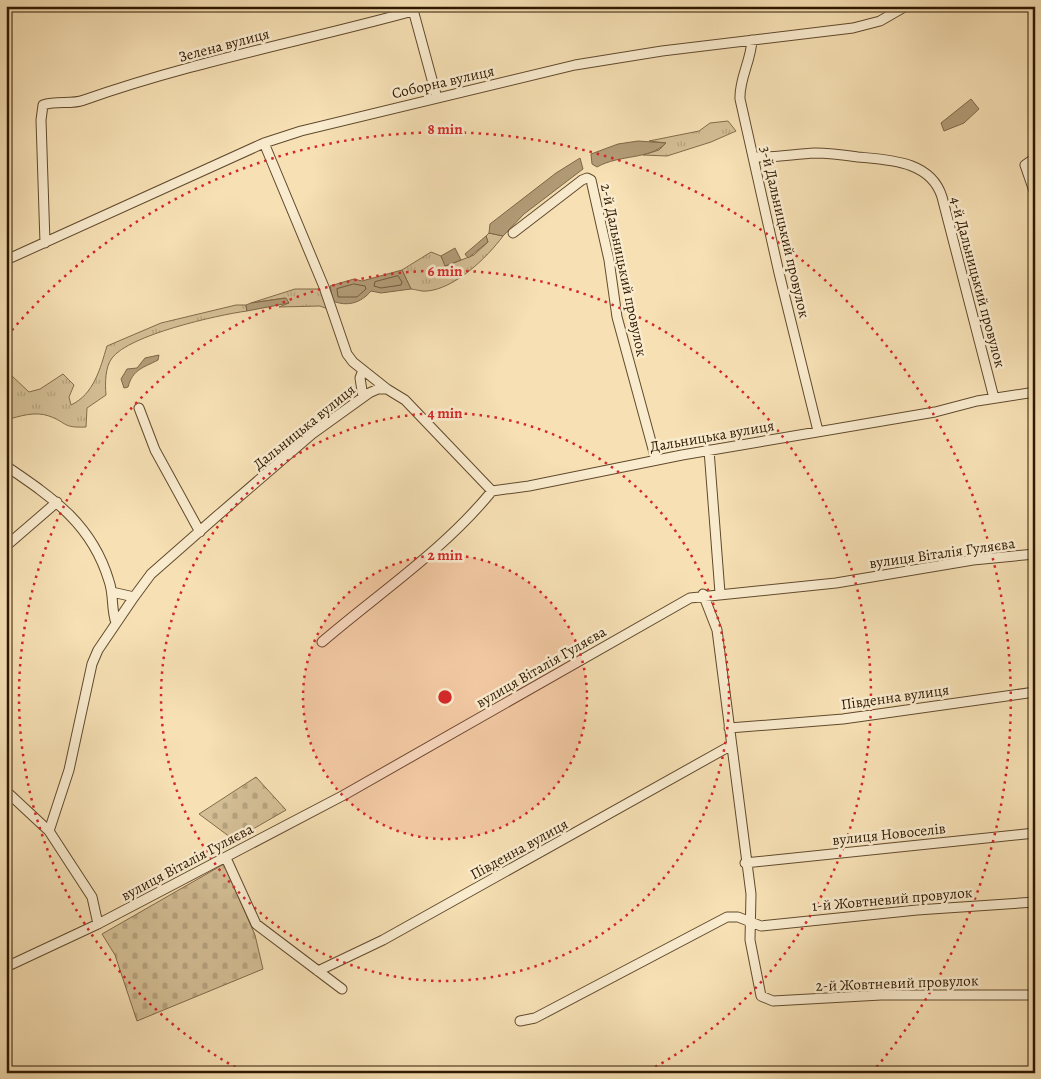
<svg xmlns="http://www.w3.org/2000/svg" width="1041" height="1079" font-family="Alegreya,serif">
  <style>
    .grass { fill: url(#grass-tufts); stroke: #826b4a }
    .cemetery { fill: url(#cemetery-stones); stroke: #826b4a }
    .water { fill: #b29c77; stroke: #7e6747 }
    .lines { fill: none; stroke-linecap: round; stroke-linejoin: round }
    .shore { stroke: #705a3c; stroke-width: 1 }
    .minor-casing { stroke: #614a2d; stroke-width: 11 }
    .minor { stroke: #f9ebce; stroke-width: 9 }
    .ring { fill: none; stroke: #d62828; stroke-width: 2.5; stroke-dasharray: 2.5 5 }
    .labels { text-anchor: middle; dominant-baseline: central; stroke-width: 5; stroke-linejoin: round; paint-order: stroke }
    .street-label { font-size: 15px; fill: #2f1800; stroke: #f9ebce }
    .centre { fill: #d62828; stroke: #f9ebce; stroke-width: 2.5 }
    .ring-label { font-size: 15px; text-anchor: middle; font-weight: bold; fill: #d62828; stroke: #f9ebce; stroke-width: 5; stroke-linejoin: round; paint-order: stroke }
  </style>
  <defs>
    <pattern id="grass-tufts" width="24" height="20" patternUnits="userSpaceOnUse" patternTransform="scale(1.25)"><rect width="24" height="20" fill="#d4be95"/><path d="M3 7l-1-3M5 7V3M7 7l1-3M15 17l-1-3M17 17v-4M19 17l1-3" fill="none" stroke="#b6a37f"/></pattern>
    <pattern id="cemetery-stones" width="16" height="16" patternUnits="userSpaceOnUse" patternTransform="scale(1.25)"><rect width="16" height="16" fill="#d4be95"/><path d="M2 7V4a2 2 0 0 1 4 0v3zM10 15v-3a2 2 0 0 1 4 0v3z" fill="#b6a37f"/></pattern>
  </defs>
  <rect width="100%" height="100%" fill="#f6e0b4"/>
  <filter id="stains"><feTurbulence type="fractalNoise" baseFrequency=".004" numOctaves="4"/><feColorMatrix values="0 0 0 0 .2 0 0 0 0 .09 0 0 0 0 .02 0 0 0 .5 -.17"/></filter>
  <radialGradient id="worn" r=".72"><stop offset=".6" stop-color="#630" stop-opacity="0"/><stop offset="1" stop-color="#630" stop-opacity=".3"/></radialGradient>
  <path class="grass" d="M728,121l8,10 -25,11 -44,14 -24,-1 16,-5 7,-7 -17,-2 50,-10 11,-8z
    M489,233l14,3c-16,22 -49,53 -76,55 -5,1 -12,-2 -16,-2l-9,-19 29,-18 10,4 5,10 28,-11 14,-13 -2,-6z
    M295,289h24l4,5 5,15 -8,-3 -41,1 10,-4 -4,-5 -34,5z
    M236,305h10l1,6c-30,4 -118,24 -135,47 -7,9 -7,26 -6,37l-19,13 -1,19c-24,1 -18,-4 -37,-11 -14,-5 -29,0 -43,4v-45h5l18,17 11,-3 23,-15 11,11 -5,12 2,8c23,-11 29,-36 36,-59l54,-23z"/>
  <path class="cemetery" d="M256,777l30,33 -52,30 -35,-26z
    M224,864l31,71 8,34 -126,52 -22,-66 -13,-21z"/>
  <path class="water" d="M971,99l8,10 -15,14 -20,8 -3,-8z
    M638,141l28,2c-16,17 -46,11 -69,24l-5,-3 -1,-10 27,-10z
    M580,158l3,11 -59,45 -21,22 -14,-3 1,-9 66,-51z
    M486,236l2,6 -20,16 -3,-4z
    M455,248l6,12 -16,6 -4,-10z
    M402,270l9,19 -30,4 -10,-2c-10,12 -24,16 -38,10l-3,-15 24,-7 8,2z
    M286,298l3,5 -42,8 -1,-6 5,-2z
    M159,355l-1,5c-15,8 -25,9 -30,27l-4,1 -3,-9 6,-10 10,-1 8,-10z"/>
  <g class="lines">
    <path class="shore" d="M398,276l4,6 -1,3 -20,3 -7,-2 1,-4z
      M354,284l11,2 1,3 -9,8h-19l-1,-8z"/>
    <g class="minor-casing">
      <path id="minor" d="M412,6l25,92
        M752,40c-1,21 -13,39 -12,59l39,174 39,158
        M264,143l60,144 23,67 6,8 34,27
        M753,157c21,1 41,-3 62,-4 14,0 29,2 43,4 32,3 73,4 84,40l52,201
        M1035,158l-10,7 10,29
        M513,233l69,-53 5,-2 4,2 18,80 8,57 39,143
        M45,243l-4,-123 2,-15c14,-5 28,0 41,-5 107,-38 220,-59 329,-89
        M6,260l258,-117 37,-12 274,-66 87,-14 191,-23 27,-7 26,-15
        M363,370l-3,8 3,19
        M139,408l16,42 45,82
        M709,450l11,143
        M6,466c47,32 86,58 103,115 5,14 2,28 7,42
        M6,546l51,-44
        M112,592l22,5
        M703,594l14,36 34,264 -1,46 11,56 12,5 108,-6h154
        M322,642c57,-49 122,-92 170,-151
        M729,728l114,-9 192,-27
        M6,791l43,40
        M226,858l30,66 86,65
        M745,863l290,-30
        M98,924l246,-129 346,-197 146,-15 137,-23 62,-6
        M6,967l92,-43 -6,-27 -43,-66 20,-61 23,-106 6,-14 36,-53 17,-23 66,-58 95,-82 57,-41 9,-4h9l18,11 87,91 37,-5 153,-31 253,-43 42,-11 58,-9
        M318,971l65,-31 347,-194
        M520,1021l15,-3 192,-101h11l23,9 156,-16 118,-8"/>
    </g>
    <use href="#minor" class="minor"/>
  </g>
  <circle cx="445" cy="697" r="142" fill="#d62828" fill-opacity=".12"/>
  <g class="ring">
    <circle cx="445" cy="697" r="142"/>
    <circle cx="445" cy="697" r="284"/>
    <path d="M242 1071A426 426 0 1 1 648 1071"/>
    <path d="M7 336A568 568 0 1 1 874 1070"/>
  </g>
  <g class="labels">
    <g class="street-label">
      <text transform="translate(224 45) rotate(-15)">Зелена вулиця</text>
      <text transform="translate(443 82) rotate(-13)">Соборна вулиця</text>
      <text transform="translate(785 232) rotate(77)">3-й Дальницький провулок</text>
      <text transform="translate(624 270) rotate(78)">2-й Дальницький провулок</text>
      <text transform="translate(978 282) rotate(75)">4-й Дальницький провулок</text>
      <text transform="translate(304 427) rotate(-39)">Дальницька вулиця</text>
      <text transform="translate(712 436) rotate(-10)">Дальницька вулиця</text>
      <text transform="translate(942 553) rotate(-8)">вулиця Віталія Гуляєва</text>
      <text transform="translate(541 667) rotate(-30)">вулиця Віталія Гуляєва</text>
      <text transform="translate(895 697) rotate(-8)">Південна вулиця</text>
      <text transform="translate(889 834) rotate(-6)">вулиця Новоселів</text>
      <text transform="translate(519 849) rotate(-29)">Південна вулиця</text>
      <text transform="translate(187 862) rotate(-28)">вулиця Віталія Гуляєва</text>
      <text transform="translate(892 899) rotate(-5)">1-й Жовтневий провулок</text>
      <text transform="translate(897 983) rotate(-2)">2-й Жовтневий провулок</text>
    </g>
  </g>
  <circle cx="445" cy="697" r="8" class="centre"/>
  <g class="ring-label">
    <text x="445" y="134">8 min</text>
    <text x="445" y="276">6 min</text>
    <text x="445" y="418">4 min</text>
    <text x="445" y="560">2 min</text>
  </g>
  <rect width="1041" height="1079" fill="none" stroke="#f6e0b4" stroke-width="25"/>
  <rect x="8" y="8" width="1026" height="1064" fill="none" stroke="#2f1800" stroke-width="2.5"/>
  <rect x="12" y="12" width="1016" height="1054" fill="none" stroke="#2f1800"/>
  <rect width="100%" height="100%" filter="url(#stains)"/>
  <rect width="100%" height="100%" fill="url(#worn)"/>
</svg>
